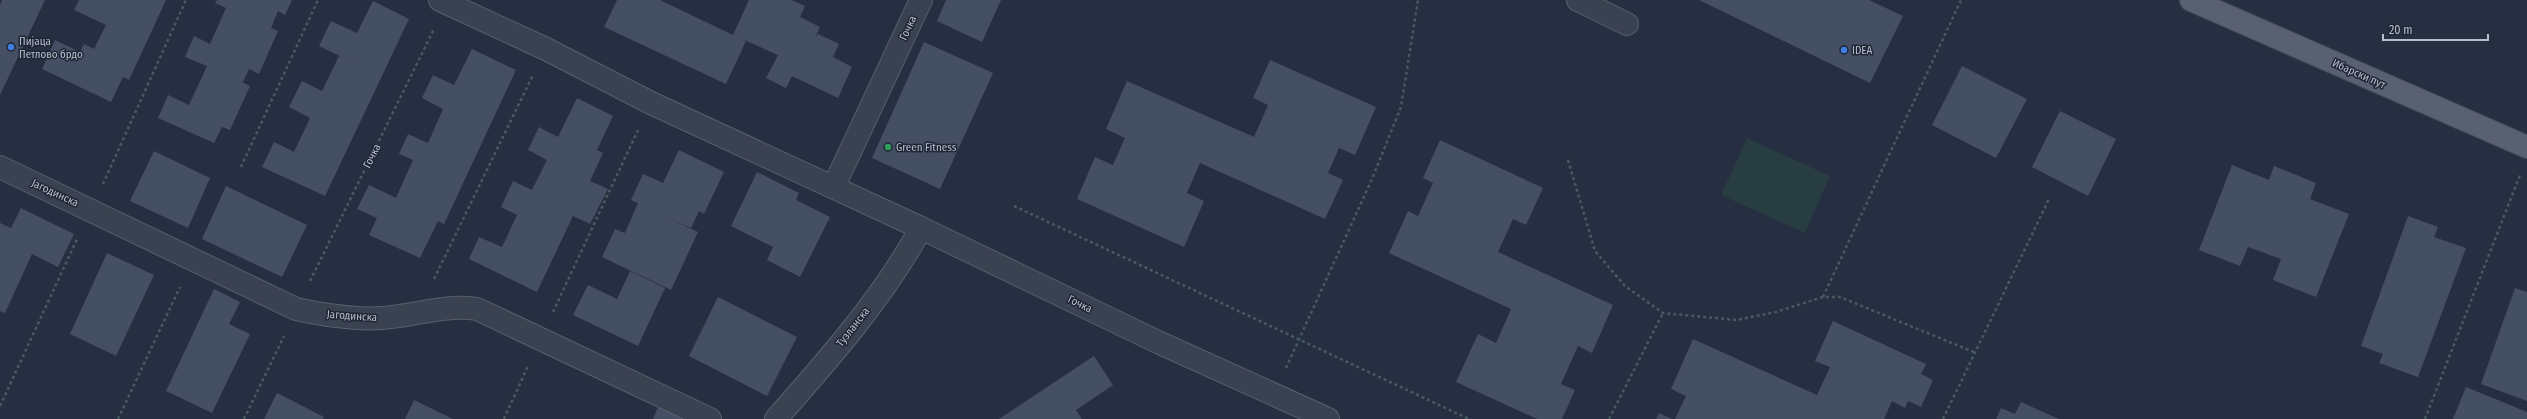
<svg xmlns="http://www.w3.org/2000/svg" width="2527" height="419" font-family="'Fira Sans Condensed',sans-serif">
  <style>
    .green { fill: #283d42 }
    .building { fill: #454f63 }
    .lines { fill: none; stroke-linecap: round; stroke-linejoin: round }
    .minor-casing { stroke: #585f6e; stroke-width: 24 }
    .tertiary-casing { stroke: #585f6e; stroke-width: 24 }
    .primary-casing { stroke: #444a5a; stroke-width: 24 }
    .path { stroke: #465a5f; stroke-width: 2.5; stroke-dasharray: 3 3; stroke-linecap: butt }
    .minor { stroke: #3a4251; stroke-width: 22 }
    .tertiary { stroke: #3a4251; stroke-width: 22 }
    .primary { stroke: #586071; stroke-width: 22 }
    .shop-dot { fill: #3f7fe0; stroke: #1f2636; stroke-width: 1.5 }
    .leisure-dot { fill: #2e9e5b; stroke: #1f2636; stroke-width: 1.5 }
    .labels { text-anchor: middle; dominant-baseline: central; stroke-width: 3; stroke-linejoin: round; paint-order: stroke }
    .street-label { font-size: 11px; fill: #b7bdcb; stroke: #1f2636 }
    .poi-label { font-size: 11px; fill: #b7bdcb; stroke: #1f2636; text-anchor: start }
  </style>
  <rect width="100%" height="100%" fill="#262f41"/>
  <path class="green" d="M1747,138l83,38 -25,57 -84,-38z"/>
  <path class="building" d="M2,0h43l-45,95v-90z
    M79,0h87l-37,80 -6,-3 -12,25 -69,-33 13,-29 25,12 4,-8 10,5 12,-24 -32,-15z
    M217,0h75l-7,15 -7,-4 -7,17 7,3 -19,43 -10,-5 -6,13 -5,-2 12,6 -20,44 -8,-3 -8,16 -56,-25 10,-23 21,10 18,-39 -22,-9 9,-21 16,8 16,-36 -11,-5z
    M617,0h43l73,35 16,-35h42l14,6 -5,11 20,10 -5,11 3,-4 21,10 -6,13 19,10 -14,31 -46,-22 -6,12 -20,-10 12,-23 -43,-19 11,5 -20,43 -122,-57z
    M946,0h55l-19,42 -45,-21z
    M1699,0h170l34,16 -33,67z
    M373,1l36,18 -84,177 -63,-29 12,-25 20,10 16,-34 -21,-11 13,-26 20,10 17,-35 17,8 -37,-18 12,-25 26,12z
    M924,42l69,31 -53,116 -68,-31z
    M472,49l44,21 -72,154 -6,-3 -18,37 -51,-23 8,-17 -20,-9 12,-24 27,13 17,-38 -14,-6 9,-20 20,9 15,-34 -21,-11 11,-23 21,10z
    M1270,60l106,47 -21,48 -16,-7 -11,25 15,7 -18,39 -125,-56 -13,30 17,8 -20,46 -107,-48 18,-42 18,8 12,-27 -19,-9 21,-48 127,56 14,-32 -15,-7z
    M1962,66l65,33 -31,59 -64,-33z
    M577,98l36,18 -16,34 6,3 -13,28 18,8 -18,35 -17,-8 -36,76 -68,-33 10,-22 23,10 15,-32 -16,-8 12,-26 19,9 15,-30 -19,-10 11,-23 19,10z
    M2060,111l56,28 -28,57 -56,-29z
    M1440,140l103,48 -17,37 -13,-6 -15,33 115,53 -21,48 -14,-7 -17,38 14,6 -13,29h-25l-81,-37 22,-48 18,9 15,-34 -122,-56 19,-42 10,5 15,-33 -10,-5z
    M679,150l45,22 -20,42 -5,-3 -8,17 -25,-11 32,15 -27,58 -69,-33 13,-28 10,4 13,-30 -7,-3 12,-26 20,9z
    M154,151l56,27 -22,50 -58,-27z
    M2232,165l37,15 5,-14 42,17 -6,16 39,15 -33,83 -43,-17 8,-21 -33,-12 -8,19 -41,-16z
    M757,172l42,21 -3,7 34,17 -30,60 -33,-17 6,-13 -42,-21z
    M226,186l81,39 -25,52 -80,-38z
    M21,208l53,26 -16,33 -26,-13 -27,59 -5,-2v-88l11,5z
    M2408,216l30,11 -4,10 32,11 -48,129 -39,-14 4,-9 -22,-8z
    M107,253l47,22 -38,81 -46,-22z
    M630,271l35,17 -27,58 -65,-31 15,-30 29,14z
    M2515,288l12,4v109l-46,-17z
    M214,289l26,13 -11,22 21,10 -38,79 -46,-22z
    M718,297l79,40 -30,59 -78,-40z
    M1833,321l93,43 -5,10 12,6 -12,27 -13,-6 -3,7 -13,-7 -8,18h-209l11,-23 -15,-7 22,-50 124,56 13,-28 -15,-6z
    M1094,356l19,29 -37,25 6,9h-83z
    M2466,387l61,25v7h-74z
    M277,393l47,24 -1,2h-59z
    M414,400l39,19h-48z
    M2021,402l38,17h-63l5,-11 14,6z
    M658,407l28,12h-33z
    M1659,413l13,6h-16z"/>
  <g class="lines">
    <g class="minor-casing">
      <path id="minor" d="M440,0l106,49 105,54 270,125
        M1578,0l49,24
        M0,167l296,142c28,6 58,11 86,9 32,-2 63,-14 95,-9l233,110
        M834,186l87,-186"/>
    </g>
    <g class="tertiary-casing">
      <path id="tertiary" d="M776,419c52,-59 107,-121 145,-191l239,115 168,76"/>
    </g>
    <g class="primary-casing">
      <path id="primary" d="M2191,0l336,147"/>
    </g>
    <path class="path" d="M1568,160l27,91 30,35 38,27 73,7 40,-8 47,-15h17l136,56
      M241,167l77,-167
      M103,184l83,-184
      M1014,206l455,213
      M434,279l99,-204
      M310,281l124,-252
      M1823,297l138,-297
      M553,312l85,-182
      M1286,368l86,-189 29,-72 17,-107
      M0,406l78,-169
      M118,419l62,-132
      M244,419l40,-83
      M504,419l24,-53
      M1609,419l54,-106
      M1943,419l106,-220
      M2425,419l95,-244"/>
    <use href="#minor" class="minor"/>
    <use href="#tertiary" class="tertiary"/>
    <use href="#primary" class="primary"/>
  </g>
  <g class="shop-dot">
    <circle cx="11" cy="47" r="4"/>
    <circle cx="1844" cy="50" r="4"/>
  </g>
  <circle class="leisure-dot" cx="888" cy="147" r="4"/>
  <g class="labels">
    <g class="street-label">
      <text transform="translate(908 28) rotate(-65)">Гочка</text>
      <text transform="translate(2359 74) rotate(24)">Ибарски пут</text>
      <text transform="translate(372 156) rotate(-64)">Гочка</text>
      <text transform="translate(55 193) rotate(25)">Јагодинска</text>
      <text transform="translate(1080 304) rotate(26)">Гочка</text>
      <text transform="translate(352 316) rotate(4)">Јагодинска</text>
      <text transform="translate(853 327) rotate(-52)">Тузланска</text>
    </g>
    <g class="poi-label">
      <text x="19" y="41">Пијаца<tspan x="19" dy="13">Петлово брдо</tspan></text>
      <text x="1852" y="50">IDEA</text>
      <text x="896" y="147">Green Fitness</text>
    </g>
  </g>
  <path d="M2383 34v6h105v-6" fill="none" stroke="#b7bdcb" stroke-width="2"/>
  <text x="2389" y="34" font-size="12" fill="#b7bdcb" stroke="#1f2636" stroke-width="3" paint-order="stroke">20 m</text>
</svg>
